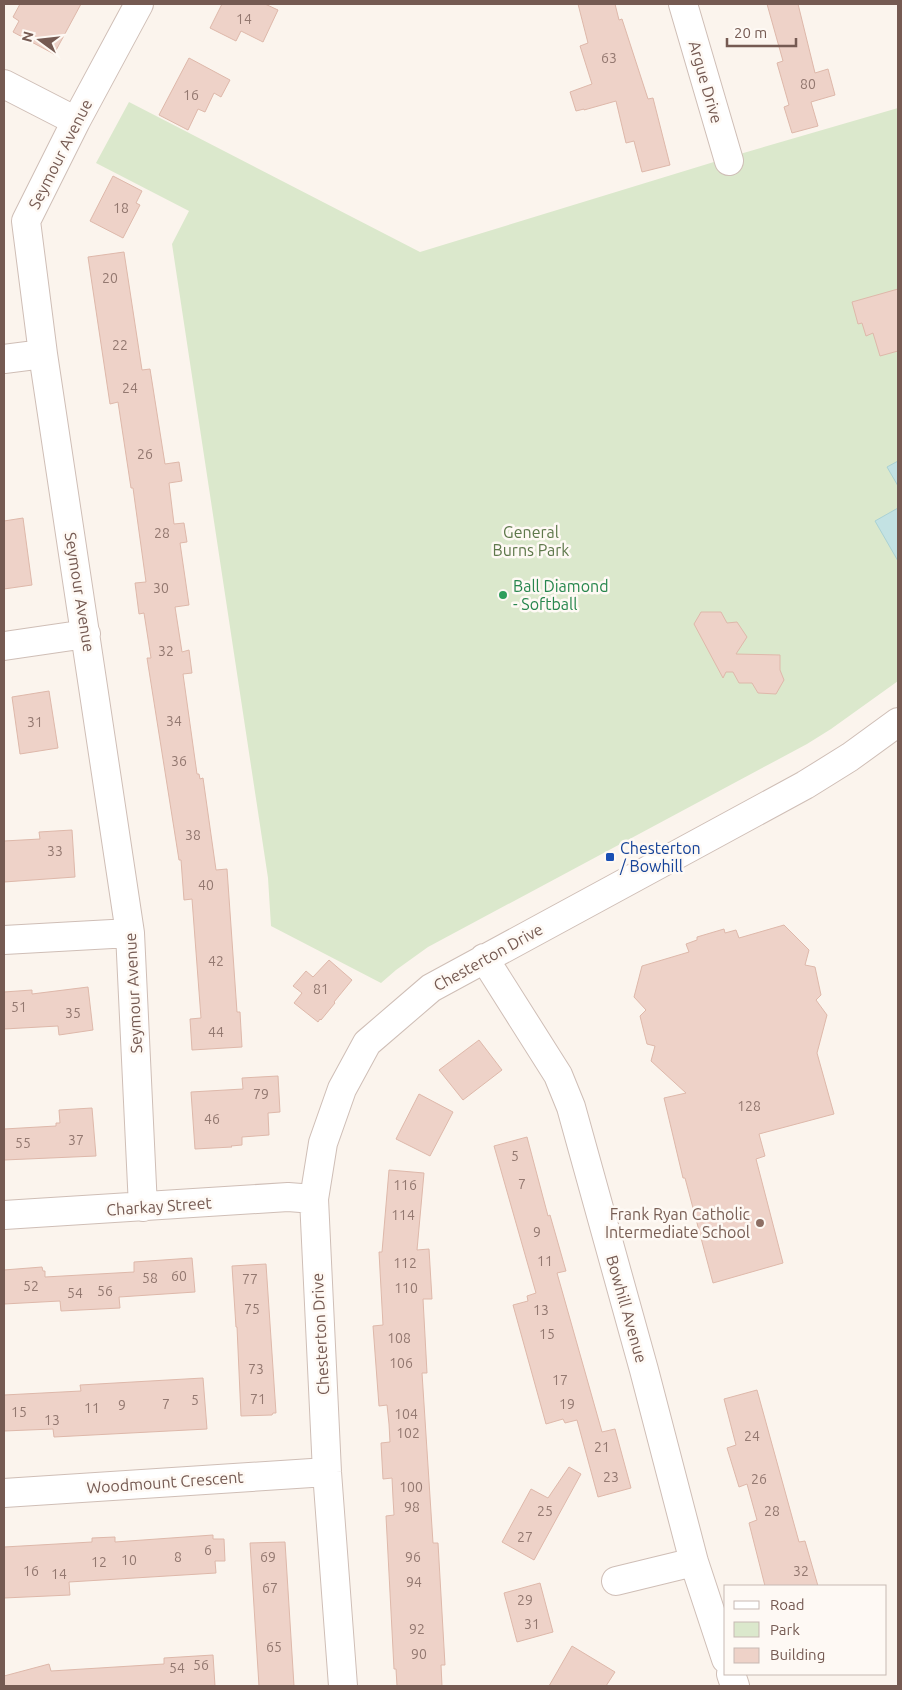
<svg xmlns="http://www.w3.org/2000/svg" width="902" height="1690" font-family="Ubuntu,sans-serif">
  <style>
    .green { fill: #dbe8cc }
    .water { fill: #c3e2e3; stroke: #aad2d4 }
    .building { fill: #eed2c8; stroke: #deb8aa }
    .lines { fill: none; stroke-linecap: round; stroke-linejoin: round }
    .minor-casing { stroke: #cfbeb6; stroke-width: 30 }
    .minor { stroke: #fff; stroke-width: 28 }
    .leisure-dot { fill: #2e9e5b; stroke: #fef9f4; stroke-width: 2 }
    .transit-dot { fill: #1a4fb4; stroke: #fef9f4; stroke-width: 2 }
    .education-dot { fill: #8d6e63; stroke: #fef9f4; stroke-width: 2 }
    .labels { text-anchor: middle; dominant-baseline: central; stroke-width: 5; stroke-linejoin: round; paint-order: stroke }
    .number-label { font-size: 14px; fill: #937870 }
    .street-label { font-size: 16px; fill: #755a52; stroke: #fef9f4 }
    .park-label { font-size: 16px; fill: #5e784b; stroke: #fef9f4 }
    .leisure-label { font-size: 16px; fill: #27864d; stroke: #fef9f4; text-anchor: start }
    .transit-label { font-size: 16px; fill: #164399; stroke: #fef9f4; text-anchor: start }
    .education-label { font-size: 16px; fill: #785e54; stroke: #fef9f4; text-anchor: end }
  </style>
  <rect width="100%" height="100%" fill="#fbf4ed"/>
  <path class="green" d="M129,102l291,150 320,-98 158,-46v573l-67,48 -24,15 -379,203 -32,23 -15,13 -110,-57 -3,-48 -96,-634 17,-33 -93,-48z"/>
  <path class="water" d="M898,461v25l-11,-19z
    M898,508v53l-23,-40z"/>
  <path class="building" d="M20,4h61l-27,50 -41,-22 6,-11 -6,-4z
    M222,4h43l13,6 -15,32 -22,-11 -5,10 -26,-13z
    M578,4h37l4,16 3,-1 26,80 5,-1 17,67 -28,7 -8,-31 -8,2 -10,-42 -32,9v-1l-8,2 -6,-19 22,-8 -12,-38 8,-3z
    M767,4h31l17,69 13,-4 7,26 -24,7 7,24 -26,7 -8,-26 5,-2 -12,-42 6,-2z
    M189,58l41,22 -9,17 -7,-4 -9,19 -7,-3 -10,21 -29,-15z
    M113,176l29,15 -6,12 4,2 -17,33 -33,-17z
    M124,252l18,118 8,-1 15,95 14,-2 3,19 -13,2 5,41 10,-1 3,19 -7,1 9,62 -14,2 7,45 7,-2 3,23 -9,1 14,100h2l1,5 3,-1 13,92 11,-1 10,143h3l2,35 -50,3 -2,-31 11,-1 -9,-119 -8,1 -3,-40h-2l-32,-202h4l-7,-45 -5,1 -4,-31 11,-1 -13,-94h-2l-13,-86 -8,2 -22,-147z
    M898,289v62l-18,5 -7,-23 -7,3 -4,-13 -4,1 -6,-22z
    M23,518l9,67 -28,4v-68z
    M701,612h20l6,11 10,-1 10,15 -11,17 44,1v15l4,10 -8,14 -18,-1 -6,-10h-13l-6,-11h-7l-3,6 -29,-54z
    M49,691l9,57 -38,6 -8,-57z
    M72,830l3,47 -71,5v-41l36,-2 -1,-7z
    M784,925l25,25 -4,15 10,2 6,28 -5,5 11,15 -10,38 17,61 -75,20 6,22 -9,3 27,104 -70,20 -28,-105h-2l-19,-80 22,-5 -35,-32 4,-15 -8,-2 -7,-28 6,-6 -12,-13 8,-31 47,-14 -3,-8 11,-4v-3l27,-8 1,4 11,-3 3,8z
    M329,960l23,20 -18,22 1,1 -14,17 -1,-1 -2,3 -24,-19 8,-10 -9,-7 13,-15 7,6z
    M88,987l5,43 -34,5 -1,-9 -54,3v-37l28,-2v4z
    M479,1040l23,30 -39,30 -24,-30z
    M278,1076l2,36 -12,1 1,22 -27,2v8l-11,1 1,1 -37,2 -4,-57 52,-3 -1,-11z
    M419,1094l34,18 -23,44 -34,-17z
    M92,1108l4,48 -92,4v-31l52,-3v-3h4l-1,-13z
    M527,1137l21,79 2,-1 16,56 -9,2 45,159 13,-3 16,59 -33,9 -21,-77 -12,3 -2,-4 -17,5 -33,-119 15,-4 -1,-5 9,-3 -42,-147z
    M389,1170l35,3 -7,77 12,-1 3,50h-9l4,74h-5l11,170h5l7,122h-4l1,21h-45l-1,-17h-2l-8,-153 8,-1 -1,-17 -1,-20 -9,1 -2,-36 9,-1 -1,-18 -2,-19 -8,1 -6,-80 10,-1 -4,-73h3z
    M192,1258l3,34 -76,5 1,11 -59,3 -1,-10 -56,3v-34l38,-3 1,4h2v6l89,-5v-10z
    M266,1264l10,149h-3l-1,2 -31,1 -4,-89h-1l-4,-61z
    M203,1378l4,51 -153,8 -1,-8 -49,2v-36l77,-4 -1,-6z
    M757,1390l42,152 6,-1 13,45h-53l-16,-63 8,-3 -10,-36 -8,3 -12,-39 9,-3 -12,-46z
    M569,1467l12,7 -47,86 -32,-18 29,-53 17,9z
    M213,1535v4h11l1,22h-10l1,12 -147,9 1,13 -66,3v-51l88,-5v-4l23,-1v5z
    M285,1542l9,144h-35l-9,-143z
    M540,1583l13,49 -36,10 -13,-49z
    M572,1646l43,26 -9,14h-57z
    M213,1655l2,31h-211v-10l45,-12 2,7 113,-7v-6z"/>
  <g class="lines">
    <g class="minor-casing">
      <path id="minor" d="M139,4l-63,117 -50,100 17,133 87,579 13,274
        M683,4l46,157
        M4,84l72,37
        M4,359l39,-5
        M4,646l82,-12
        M4,940l126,-7
        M484,958l74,117 13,32 73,263 50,192 32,97
        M4,1215l284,-18 26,2
        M4,1493l323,-21
        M616,1581l78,-19
        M731,1674l4,12
        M343,1686l-16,-214 -13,-273 9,-56 19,-54 25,-46 64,-55 374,-203 45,-28 48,-35"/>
    </g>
    <use href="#minor" class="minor"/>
  </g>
  <circle class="leisure-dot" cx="503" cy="595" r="5"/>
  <rect class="transit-dot" x="605" y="852" width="10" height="10" rx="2.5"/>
  <circle class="education-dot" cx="760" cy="1223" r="5"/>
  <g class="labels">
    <g class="number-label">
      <text x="244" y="19">14</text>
      <text x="609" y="58">63</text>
      <text x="808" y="84">80</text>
      <text x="191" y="95">16</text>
      <text x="121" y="208">18</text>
      <text x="110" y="278">20</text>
      <text x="120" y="345">22</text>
      <text x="130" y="388">24</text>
      <text x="145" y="454">26</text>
      <text x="162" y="533">28</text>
      <text x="161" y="588">30</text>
      <text x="166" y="651">32</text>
      <text x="174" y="721">34</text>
      <text x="35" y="722">31</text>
      <text x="179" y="761">36</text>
      <text x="193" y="835">38</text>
      <text x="55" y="851">33</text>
      <text x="206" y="885">40</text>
      <text x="216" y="961">42</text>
      <text x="321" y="989">81</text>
      <text x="19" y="1007">51</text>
      <text x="73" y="1013">35</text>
      <text x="216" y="1032">44</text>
      <text x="261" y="1094">79</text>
      <text x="749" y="1106">128</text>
      <text x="212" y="1119">46</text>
      <text x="76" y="1140">37</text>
      <text x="23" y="1143">55</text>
      <text x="515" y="1156">5</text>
      <text x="522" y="1184">7</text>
      <text x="405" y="1185">116</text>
      <text x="403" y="1215">114</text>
      <text x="537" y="1232">9</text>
      <text x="545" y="1261">11</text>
      <text x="405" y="1263">112</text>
      <text x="179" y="1276">60</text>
      <text x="150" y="1278">58</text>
      <text x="250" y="1279">77</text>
      <text x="31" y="1286">52</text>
      <text x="406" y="1288">110</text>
      <text x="105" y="1291">56</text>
      <text x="75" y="1293">54</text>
      <text x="252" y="1309">75</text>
      <text x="541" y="1310">13</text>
      <text x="547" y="1334">15</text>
      <text x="399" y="1338">108</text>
      <text x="401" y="1363">106</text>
      <text x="256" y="1369">73</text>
      <text x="560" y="1380">17</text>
      <text x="258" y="1399">71</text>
      <text x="195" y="1400">5</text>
      <text x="166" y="1404">7</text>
      <text x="567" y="1404">19</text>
      <text x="122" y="1405">9</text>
      <text x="92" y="1408">11</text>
      <text x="19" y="1412">15</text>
      <text x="406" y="1414">104</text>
      <text x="52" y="1420">13</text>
      <text x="408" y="1433">102</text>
      <text x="752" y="1436">24</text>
      <text x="602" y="1447">21</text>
      <text x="611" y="1477">23</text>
      <text x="759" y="1479">26</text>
      <text x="411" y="1487">100</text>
      <text x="412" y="1507">98</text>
      <text x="545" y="1511">25</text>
      <text x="772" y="1511">28</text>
      <text x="525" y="1537">27</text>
      <text x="208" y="1550">6</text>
      <text x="178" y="1557">8</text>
      <text x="268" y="1557">69</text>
      <text x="413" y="1557">96</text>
      <text x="129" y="1560">10</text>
      <text x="99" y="1562">12</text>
      <text x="31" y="1571">16</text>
      <text x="801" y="1571">32</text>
      <text x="59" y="1574">14</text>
      <text x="414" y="1582">94</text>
      <text x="270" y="1588">67</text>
      <text x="525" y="1600">29</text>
      <text x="532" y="1624">31</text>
      <text x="417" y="1629">92</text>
      <text x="274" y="1647">65</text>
      <text x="419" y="1654">90</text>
      <text x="201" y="1665">56</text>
      <text x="177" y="1668">54</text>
    </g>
    <g class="street-label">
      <text transform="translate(706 82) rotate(74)">Argue Drive</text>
      <text transform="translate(60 154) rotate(-63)">Seymour Avenue</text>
      <text transform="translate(80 592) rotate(81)">Seymour Avenue</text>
      <text transform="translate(488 957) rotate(-29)">Chesterton Drive</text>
      <text transform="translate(133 993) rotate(-93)">Seymour Avenue</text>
      <text transform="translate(159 1206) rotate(-4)">Charkay Street</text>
      <text transform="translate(627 1309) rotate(74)">Bowhill Avenue</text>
      <text transform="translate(320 1334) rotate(-93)">Chesterton Drive</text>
      <text transform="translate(165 1482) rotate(-4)">Woodmount Crescent</text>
    </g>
    <g class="park-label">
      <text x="531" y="532">General<tspan x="531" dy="18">Burns Park</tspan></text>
    </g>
    <g class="leisure-label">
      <text x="513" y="586">Ball Diamond<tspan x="513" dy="18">- Softball</tspan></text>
    </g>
    <g class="transit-label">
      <text x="620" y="848">Chesterton<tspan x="620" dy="18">/ Bowhill</tspan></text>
    </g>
    <g class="education-label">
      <text x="750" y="1214">Frank Ryan Catholic<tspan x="750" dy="18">Intermediate School</tspan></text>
    </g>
  </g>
  <rect width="902" height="1690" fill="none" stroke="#755a52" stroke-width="10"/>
  <rect x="724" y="1585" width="162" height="90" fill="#fef9f4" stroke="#c7b9b3"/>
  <rect x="734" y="1601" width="25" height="8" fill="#ffffff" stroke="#c7b9b3"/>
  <text x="770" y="1610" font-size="15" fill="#755a52">Road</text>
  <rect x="734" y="1622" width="25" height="15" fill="#dbe8cc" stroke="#c7b9b3"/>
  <text x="770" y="1635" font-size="15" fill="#755a52">Park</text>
  <rect x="734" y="1648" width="25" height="15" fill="#eed2c8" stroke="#c7b9b3"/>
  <text x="770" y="1660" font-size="15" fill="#755a52">Building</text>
  <g transform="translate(40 40) rotate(285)" stroke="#fef9f4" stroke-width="4" paint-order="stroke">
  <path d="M0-4L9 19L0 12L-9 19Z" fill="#755a52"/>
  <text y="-8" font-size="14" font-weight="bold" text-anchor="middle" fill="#755a52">N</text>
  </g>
  <path d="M727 38v8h69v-8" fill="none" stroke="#755a52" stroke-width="2.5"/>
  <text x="734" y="38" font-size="15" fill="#755a52" stroke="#fef9f4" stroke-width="4" paint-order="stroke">20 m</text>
</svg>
